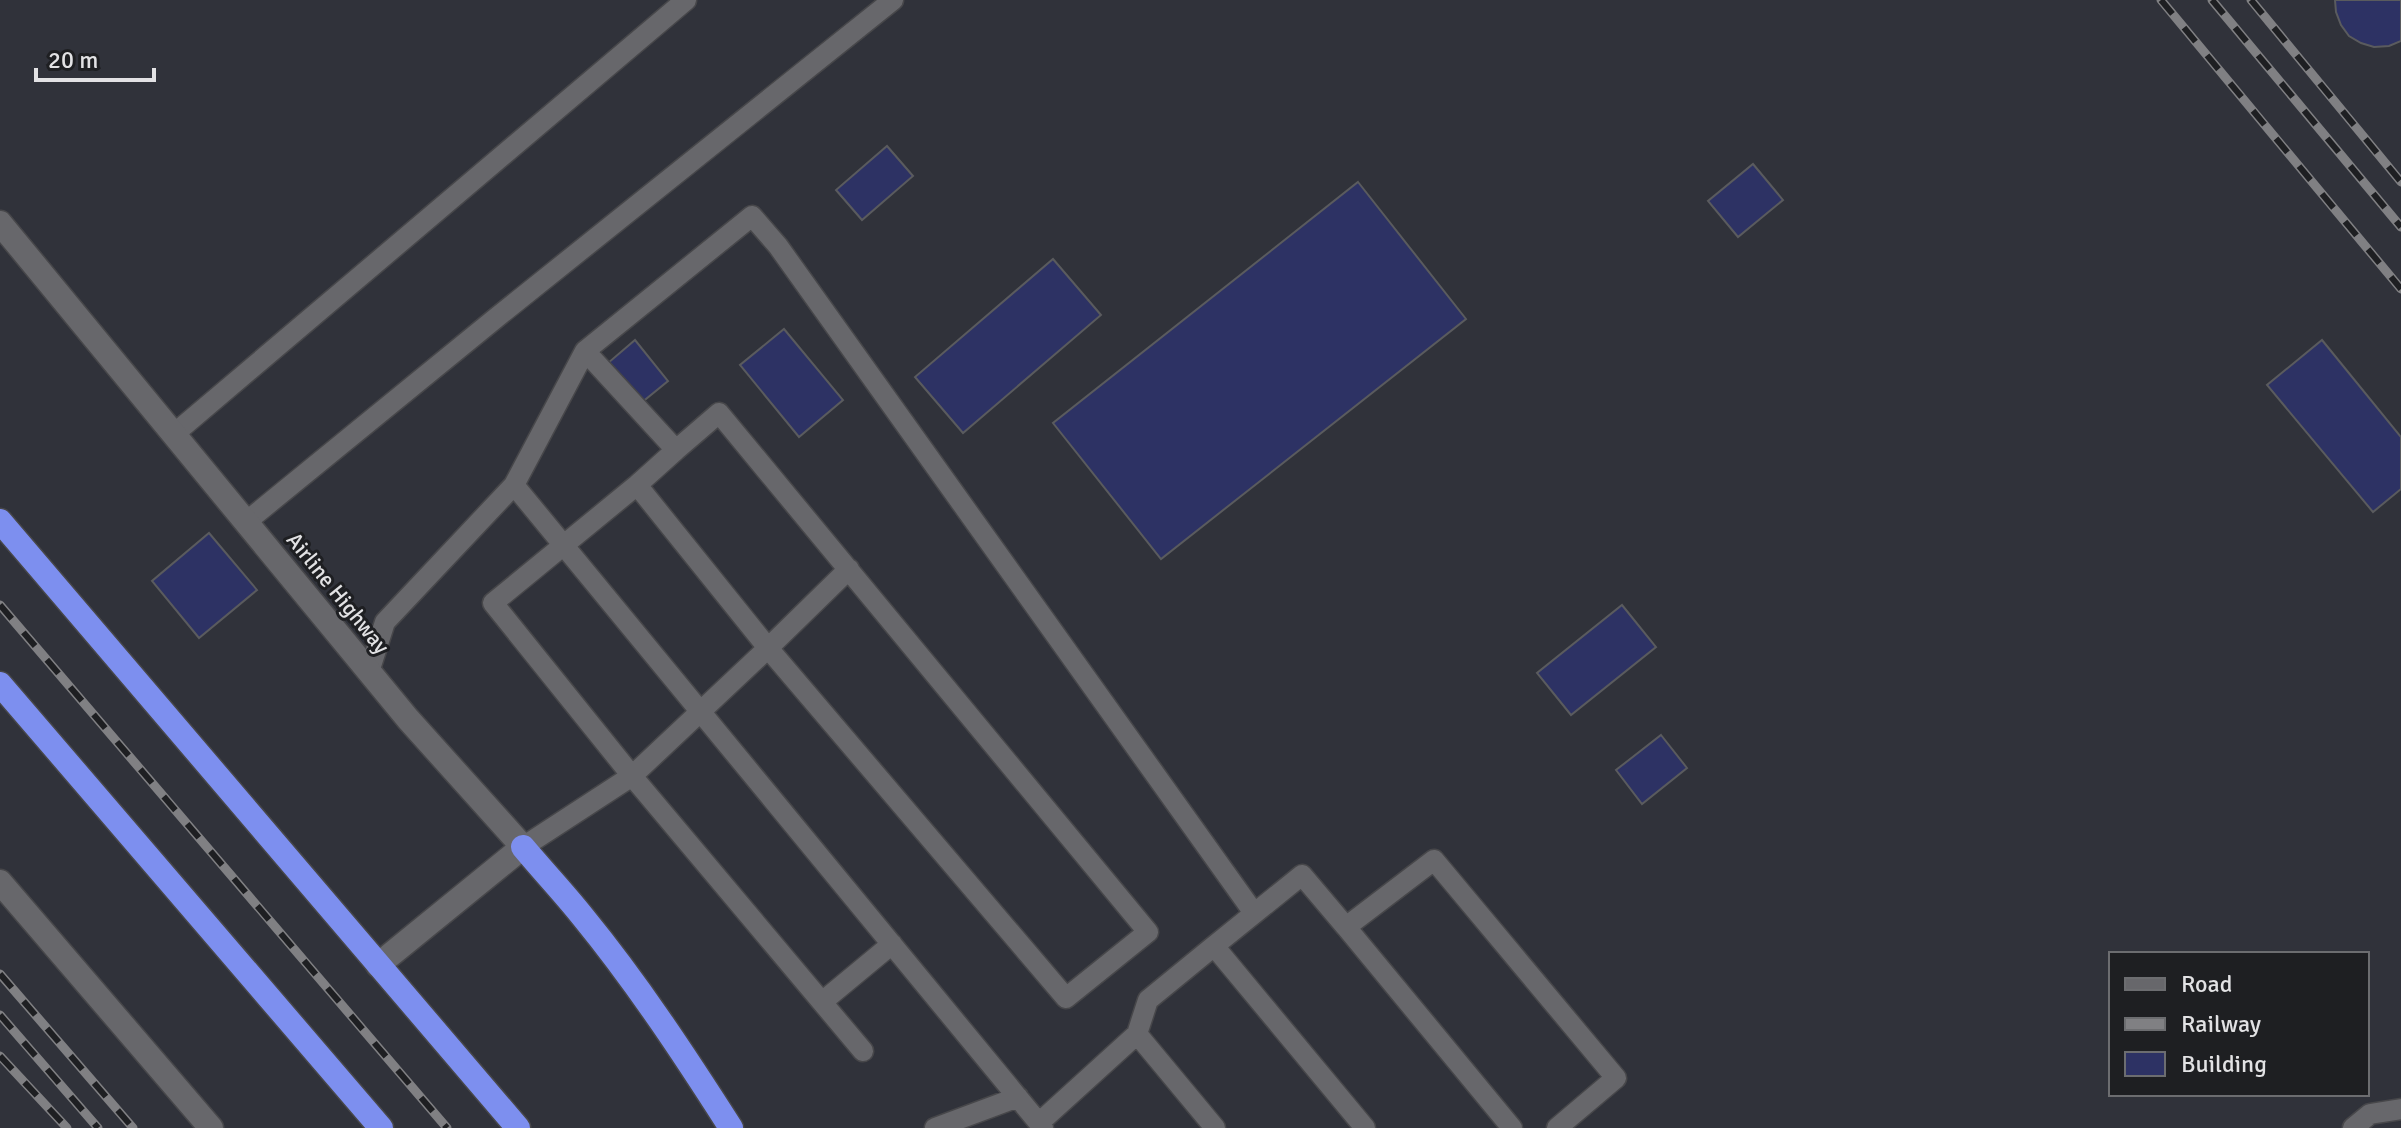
<svg xmlns="http://www.w3.org/2000/svg" width="2401" height="1128" font-family="Signika,sans-serif">
  <style>
    .built { fill: #30323a; fill-rule: evenodd }
    .building { fill: #2d3264; stroke: #5a5b5e; stroke-width: 2 }
    .lines { fill: none; stroke-linecap: round; stroke-linejoin: round }
    .lane-casing { stroke: #47474a; stroke-width: 23 }
    .street-casing { stroke: #47474a; stroke-width: 27 }
    .highway-casing { stroke: #47474a; stroke-width: 27 }
    .lane { stroke: #67676b; stroke-width: 20 }
    .street { stroke: #67676b; stroke-width: 24 }
    .highway { stroke: #7d8fef; stroke-width: 24 }
    .rail-casing { stroke: #808083; stroke-width: 9 }
    .rail { stroke: #1e1f22; stroke-width: 6; stroke-dasharray: 18; stroke-linecap: butt }
    .labels { text-anchor: middle; dominant-baseline: central; stroke-width: 6; stroke-linejoin: round; paint-order: stroke }
    .street-label { font-size: 22px; fill: #e2e2e4; stroke: #1e1f22 }
  </style>
  <rect width="100%" height="100%" fill="#28292c"/>
  <path class="built" d="M0,0h2401v1128h-2401zM2111,954h256v140h-256z"/>
  <path class="building" d="M2335,0h66v41l-12,5 -15,1 -13,-4 -12,-7 -8,-11 -5,-13z
    M887,146l26,30 -51,44 -26,-30z
    M1753,164l30,36 -45,37 -30,-36z
    M1358,182l108,137 -305,240 -108,-136z
    M1053,259l48,56 -138,118 -48,-56z
    M784,329l59,71 -44,37 -59,-72z
    M635,340l33,41 -27,22 -33,-40z
    M2322,340l79,97v52l-28,23 -106,-127z
    M209,533l48,57 -58,48 -47,-57z
    M1622,605l34,42 -85,68 -34,-42z
    M1661,735l26,33 -45,36 -26,-34z"/>
  <g class="lines">
    <g class="lane-casing">
      <path id="lane" d="M585,351l167,-135 26,30 476,667
        M174,434l512,-434
        M676,450l43,-37 429,519 -82,66 -298,-350 81,-79
        M514,485l529,643
        M637,485l-144,118 139,173 231,275
        M246,522l250,-204 397,-318
        M369,672l16,-50 129,-137 71,-134 91,99 -39,35 131,163 -136,128 -109,71
        M1214,946l88,-71 44,52
        M822,1002l70,-58
        M1137,1034l78,94
        M1039,1123l98,-89 11,-34 66,-54 151,182
        M935,1128l83,-31
        M1512,1128l-166,-201 88,-67 182,218 -59,50
        M2353,1128l17,-14 31,-5"/>
    </g>
    <g class="street-casing">
      <path id="street" d="M0,223l408,496 115,128 -145,118
        M0,882l211,246"/>
    </g>
    <g class="highway-casing">
      <path id="highway" d="M0,521l518,607
        M0,684l381,444
        M523,847c20,24 41,46 60,70 54,66 102,139 148,211"/>
    </g>
    <use href="#lane" class="lane"/>
    <use href="#street" class="street"/>
    <use href="#highway" class="highway"/>
    <g class="rail-casing">
      <path id="rail" d="M2161,0l240,289
        M2212,0l189,227
        M2251,0l150,182
        M0,605l447,523
        M0,974l133,154
        M0,1015l98,113
        M0,1056l67,72"/>
    </g>
    <use href="#rail" class="rail"/>
  </g>
  <g class="labels">
    <g class="street-label">
      <text transform="translate(338 593) rotate(51)">Airline Highway</text>
    </g>
  </g>
  <rect x="2109" y="952" width="260" height="144" fill="#1e1f22" stroke="#6c6d70" stroke-width="2"/>
  <rect x="2125" y="978" width="40" height="12" fill="#67676b" stroke="#6c6d70" stroke-width="2"/>
  <text x="2181" y="992" font-size="24" fill="#e2e2e4">Road</text>
  <rect x="2125" y="1018" width="40" height="12" fill="#808083" stroke="#6c6d70" stroke-width="2"/>
  <text x="2181" y="1032" font-size="24" fill="#e2e2e4">Railway</text>
  <rect x="2125" y="1052" width="40" height="24" fill="#2d3264" stroke="#6c6d70" stroke-width="2"/>
  <text x="2181" y="1072" font-size="24" fill="#e2e2e4">Building</text>
  <path d="M36 68v12h118v-12" fill="none" stroke="#e2e2e4" stroke-width="4"/>
  <text x="48" y="68" font-size="24" fill="#e2e2e4" stroke="#1e1f22" stroke-width="6" paint-order="stroke">20 m</text>
</svg>
